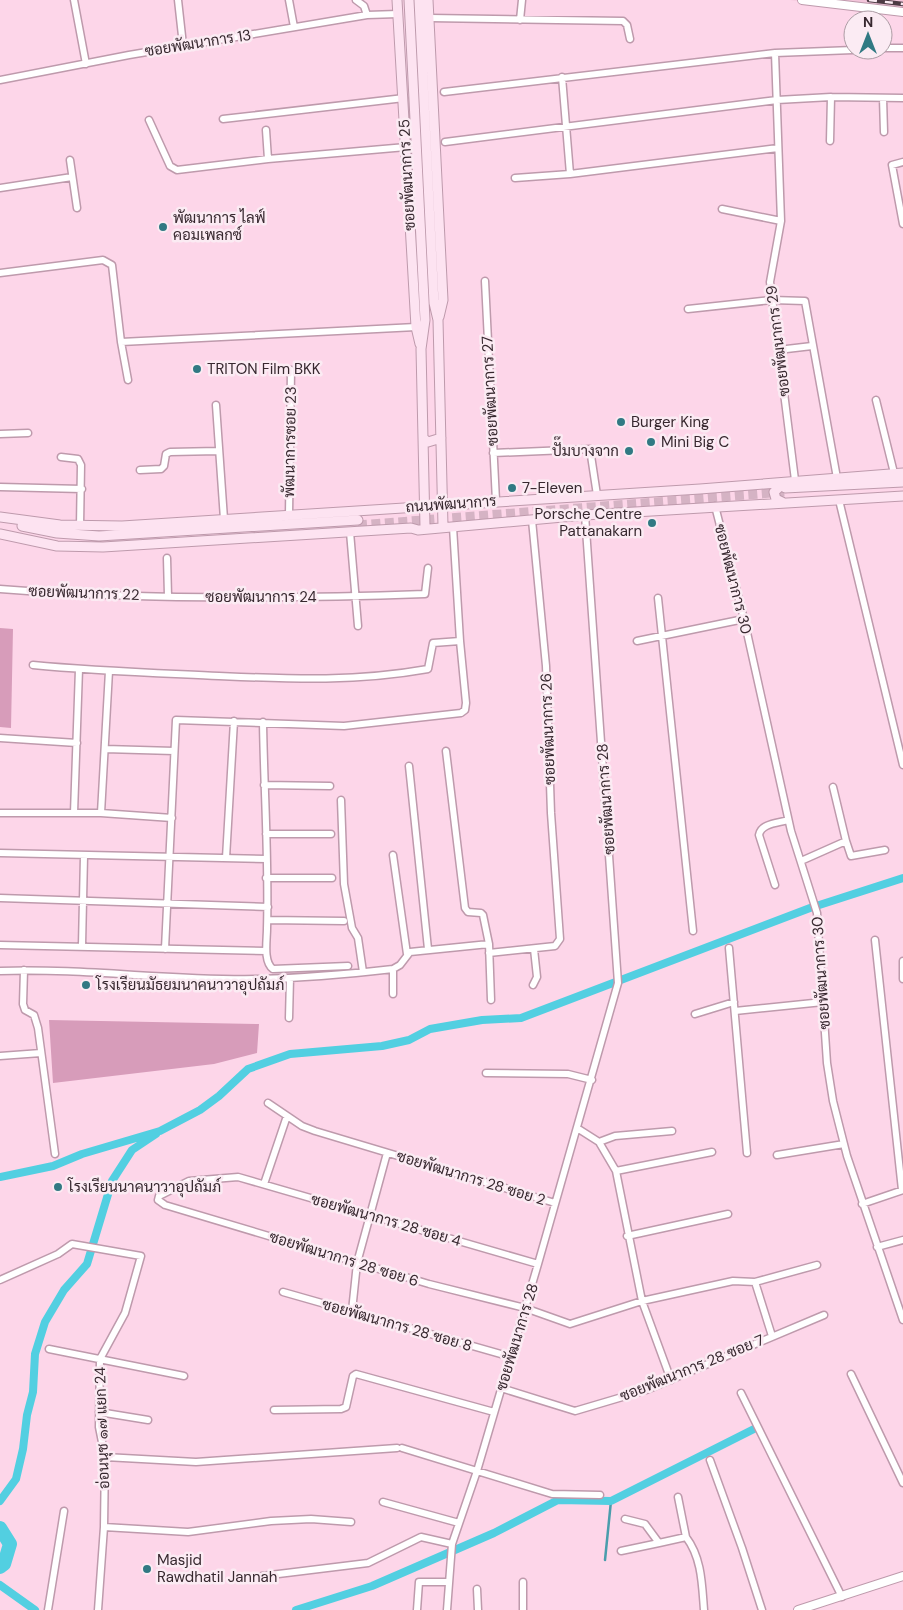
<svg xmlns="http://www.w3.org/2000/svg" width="903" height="1610" font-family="'DM Sans',Sarabun,sans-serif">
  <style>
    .built { fill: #f3c6db }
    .green { fill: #d79cba }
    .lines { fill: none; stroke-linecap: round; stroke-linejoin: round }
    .stream { stroke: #4a9dac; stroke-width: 2.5 }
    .canal { stroke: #52cfe1; stroke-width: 8 }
    .river { stroke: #52cfe1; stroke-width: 14 }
    .secondary-tunnel { stroke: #d5b3c4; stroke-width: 9; stroke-dasharray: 9 4.5; stroke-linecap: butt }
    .minor-casing { stroke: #be9aac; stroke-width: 9 }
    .tertiary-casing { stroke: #be9aac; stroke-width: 10 }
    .secondary-casing { stroke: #be9aac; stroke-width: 11 }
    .minor { stroke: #fff; stroke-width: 6 }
    .tertiary { stroke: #fff; stroke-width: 8 }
    .secondary { stroke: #fde3f1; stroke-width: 9 }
    .rail-casing { stroke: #4d3b44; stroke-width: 4.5 }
    .rail { stroke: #fbebf3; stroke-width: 2.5; stroke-dasharray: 8; stroke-linecap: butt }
    .poi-dot { fill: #317983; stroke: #fbebf3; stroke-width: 2 }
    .labels { text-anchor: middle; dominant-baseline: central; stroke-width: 5; stroke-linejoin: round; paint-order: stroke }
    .street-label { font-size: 15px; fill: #37282f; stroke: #fbebf3 }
    .poi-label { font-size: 15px; fill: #37282f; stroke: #fbebf3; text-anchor: start }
  </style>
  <rect width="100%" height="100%" fill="#fdd6e9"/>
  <path class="built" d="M790,0h113v13z"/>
  <path class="green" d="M0,628l13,1 -2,99 -11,-1z
    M49,1020l210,4 -2,29 -43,11 -161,19z"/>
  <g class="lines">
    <path class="stream" d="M605,1560l6,-59"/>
    <path class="canal" d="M0,1177l53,-11 29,-12 78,-23 40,-21 19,-14 29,-27 42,-15 92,-8 27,-6 21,-11 52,-9 39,-2 289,-110 93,-30
      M0,1501l16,-22 7,-30 4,-34 6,-23 2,-38 10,-32 19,-32 23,-26 25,-83 20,-31 24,-16
      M0,1585l35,25
      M296,1610l76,-24 122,-53 64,-33 53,1 143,-72"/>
    <path class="river" d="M0,1528l10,16 -6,20 -4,3"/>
    <path class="secondary-tunnel" d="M358,525l427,-33"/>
    <g class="minor-casing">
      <path id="minor" d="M74,0l12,64
        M178,0l5,45
        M289,0l5,27
        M356,0l8,6 3,9
        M430,18l193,3 4,4 3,14
        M520,20l2,-20
        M883,48h20
        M775,53l6,168 -11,61 25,198
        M562,77l8,97
        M0,80l129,-25 238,-40 31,-1
        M444,92l331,-39 78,-3
        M883,98l1,34
        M223,119l181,-21
        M149,120l21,46 7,4 91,-11 138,-12
        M266,130l2,29
        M830,141l1,-44
        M445,142l332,-42 54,-3 72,1
        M70,160l7,48
        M903,162l-11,3 11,59
        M515,178l55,-4 208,-26
        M0,188l72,-11
        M722,209l59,12
        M0,273l103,-13 9,5 9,77 7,38
        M485,281l11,220
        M688,309l84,-9 33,1 32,177
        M121,342l295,-15
        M778,350l34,-4
        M876,400l18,73
        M216,405l8,114
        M0,434l28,-1
        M493,453l97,-4 7,46
        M61,457l17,2 3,6 -1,61
        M140,470l21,-1 3,-3 2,-12 4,-2 48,-1
        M0,487l82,2
        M839,500l64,265
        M715,506l29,113 47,212 26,82 10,150 6,38 14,55 56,164
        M289,515l2,-145
        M350,532l8,94
        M167,558l1,38
        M0,589c141,11 284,10 425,5l3,-26
        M658,598l35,333
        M637,641l107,-22
        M33,665c62,6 124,8 186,11 73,3 136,6 209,-7l5,-26 27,-2 -7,-114
        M263,722c1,69 6,138 4,207 0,11 -4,33 6,40l75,-3
        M0,738l77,5
        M105,749l69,2
        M446,751l19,157 3,4 13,1 2,2 6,29 2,56
        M409,766l19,183
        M264,785l66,1
        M833,787l13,54
        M341,800l3,84 8,44 6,10 5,34
        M0,813h101l71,5
        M74,813l5,-144
        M101,813l8,-142
        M266,834h65
        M0,853l266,6
        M393,855l14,99
        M226,858l8,-137
        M801,861l45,-20 5,15 34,-6
        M266,878h66
        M775,885l-16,-50c2,-12 20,-12 29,-15
        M0,898l268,9
        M268,920l76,1
        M875,940l27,250
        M0,945l266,6
        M82,945l2,-89
        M729,948l18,205
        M165,949l11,-229 168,6 117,-13 4,-3 1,-7 -6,-62
        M489,953l66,-7 5,-7 -9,-126 -5,-147 -14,-146
        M903,961v18
        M393,969v25
        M24,970l-1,34 2,6 9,5 4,13 17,126
        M0,971c87,-3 173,10 259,8 45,-1 90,-5 134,-10l7,-4 10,-13 79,-8
        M533,985l4,-8 -3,-28
        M735,1011l88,-9
        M695,1014l39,-12
        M289,1018l1,-40
        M0,1056l41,-3
        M486,1073l82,1 24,6
        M268,1103l34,23 13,5 240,72
        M577,1128l22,14 17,29 26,130 29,79
        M599,1142l16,-6 57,-5
        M777,1155l67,-11
        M616,1171l96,-19
        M264,1184l23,-68
        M862,1204l41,-14
        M627,1236l101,-22
        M877,1247l26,-7
        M538,1264l-300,-87 -49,4 -30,15 -1,4 7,5 264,79 96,24 45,16 72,-23 91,-20 22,1 62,-17
        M0,1280l58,-26 14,-10 69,12 -16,57 -25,46 -1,68 6,30 -1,70 -6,83
        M755,1282l17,54
        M283,1292l228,65
        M352,1311l5,-48 30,-110
        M49,1349l135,27
        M851,1374l52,109
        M501,1388l74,23 71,-21 178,-75
        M741,1393l101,204
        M274,1410l67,-1 5,-2 7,-31 3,-2 138,38
        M99,1412l49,8
        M402,1448l150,46 48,1
        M105,1457l91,5 201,-14
        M710,1460l32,88 20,62
        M678,1497l8,40
        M383,1502l76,21
        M625,1519l20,5 14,19 27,-6c16,21 16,48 18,73
        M104,1527l84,5 83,-11 40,-2 40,3
        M621,1551l38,-8
        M262,1576l106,-13 53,-26 31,7
        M523,1582v28
        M477,1589l1,21
        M48,1610l16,-99
        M417,1610l2,-28h29
        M447,1610l5,-66 25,-73 61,-207 80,-281 -33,-468"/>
    </g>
    <g class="tertiary-casing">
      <path id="tertiary" d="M802,0l101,12
        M798,1610l105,-34"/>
    </g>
    <g class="secondary-casing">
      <path id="secondary" d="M397,0l19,327 4,17
        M409,0l16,320 -4,29 4,178
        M419,0l15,303 4,17 5,206
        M428,0l15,300 -4,17
        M423,438l5,4 13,-4
        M785,488l118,-6
        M782,502l-6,-3 -2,-7 10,-9
        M0,517l60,8 62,1 578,-37 203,-16
        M22,526l35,7 42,3 259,-16
        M0,534l57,12 46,1 308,-19 7,2 167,-15 318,-19"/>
    </g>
    <use href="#minor" class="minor"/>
    <use href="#tertiary" class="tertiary"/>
    <use href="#secondary" class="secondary"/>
    <g class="rail-casing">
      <path id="rail" d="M869,0l34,4"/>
    </g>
    <use href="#rail" class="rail"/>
  </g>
  <g class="poi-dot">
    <circle cx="163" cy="227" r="5"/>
    <circle cx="197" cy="369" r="5"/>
    <circle cx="621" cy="422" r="5"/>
    <circle cx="651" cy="442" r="5"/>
    <circle cx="629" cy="451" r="5"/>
    <circle cx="512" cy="488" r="5"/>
    <circle cx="652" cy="523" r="5"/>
    <circle cx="86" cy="985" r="5"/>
    <circle cx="58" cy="1187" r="5"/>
    <circle cx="147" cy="1569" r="5"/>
  </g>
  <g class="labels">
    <g class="street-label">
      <text transform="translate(198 43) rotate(-9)">ซอยพัฒนาการ 13</text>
      <text transform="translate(407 175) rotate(-93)">ซอยพัฒนาการ 25</text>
      <text transform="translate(778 341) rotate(-97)">ซอยพัฒนาการ 29</text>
      <text transform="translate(490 391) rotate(-93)">ซอยพัฒนาการ 27</text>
      <text transform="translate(290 442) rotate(-89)">พัฒนาการซอย 23</text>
      <text transform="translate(451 504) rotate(-4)">ถนนพัฒนาการ</text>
      <text transform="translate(733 579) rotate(76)">ซอยพัฒนาการ 30</text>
      <text transform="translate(84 593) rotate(2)">ซอยพัฒนาการ 22</text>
      <text x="261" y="597">ซอยพัฒนาการ 24</text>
      <text transform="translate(548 729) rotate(-92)">ซอยพัฒนาการ 26</text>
      <text transform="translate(606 799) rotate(-94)">ซอยพัฒนาการ 28</text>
      <text transform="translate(821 973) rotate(-94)">ซอยพัฒนาการ 30</text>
      <text transform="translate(471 1178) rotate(17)">ซอยพัฒนาการ 28 ซอย 2</text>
      <text transform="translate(386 1220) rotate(16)">ซอยพัฒนาการ 28 ซอย 4</text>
      <text transform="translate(344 1259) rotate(17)">ซอยพัฒนาการ 28 ซอย 6</text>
      <text transform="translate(397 1325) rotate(16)">ซอยพัฒนาการ 28 ซอย 8</text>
      <text transform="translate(517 1337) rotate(-73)">ซอยพัฒนาการ 28</text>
      <text transform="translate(692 1368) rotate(-22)">ซอยพัฒนาการ 28 ซอย 7</text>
      <text transform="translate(102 1428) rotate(-92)">อ่อนนุช ๑๗ แยก 24</text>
    </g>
    <g class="poi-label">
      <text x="173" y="218">พัฒนาการ ไลฟ์<tspan x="173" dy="17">คอมเพลกซ์</tspan></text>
      <text x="207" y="369">TRITON Film BKK</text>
      <text x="631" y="422">Burger King</text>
      <text x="661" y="442">Mini Big C</text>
      <text x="619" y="451" text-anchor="end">ปั๊มบางจาก</text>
      <text x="522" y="488">7-Eleven</text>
      <text x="642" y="514" text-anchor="end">Porsche Centre<tspan x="642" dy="17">Pattanakarn</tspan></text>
      <text x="96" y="985">โรงเรียนมัธยมนาคนาวาอุปถัมภ์</text>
      <text x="68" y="1187">โรงเรียนนาคนาวาอุปถัมภ์</text>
      <text x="157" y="1560">Masjid<tspan x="157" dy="17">Rawdhatil Jannah</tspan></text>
    </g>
  </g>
  <g transform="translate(868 35)"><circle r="24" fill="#fbebf3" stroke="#ad9da5"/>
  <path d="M0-4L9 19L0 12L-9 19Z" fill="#317983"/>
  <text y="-8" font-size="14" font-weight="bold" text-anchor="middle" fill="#37282f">N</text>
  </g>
</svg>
